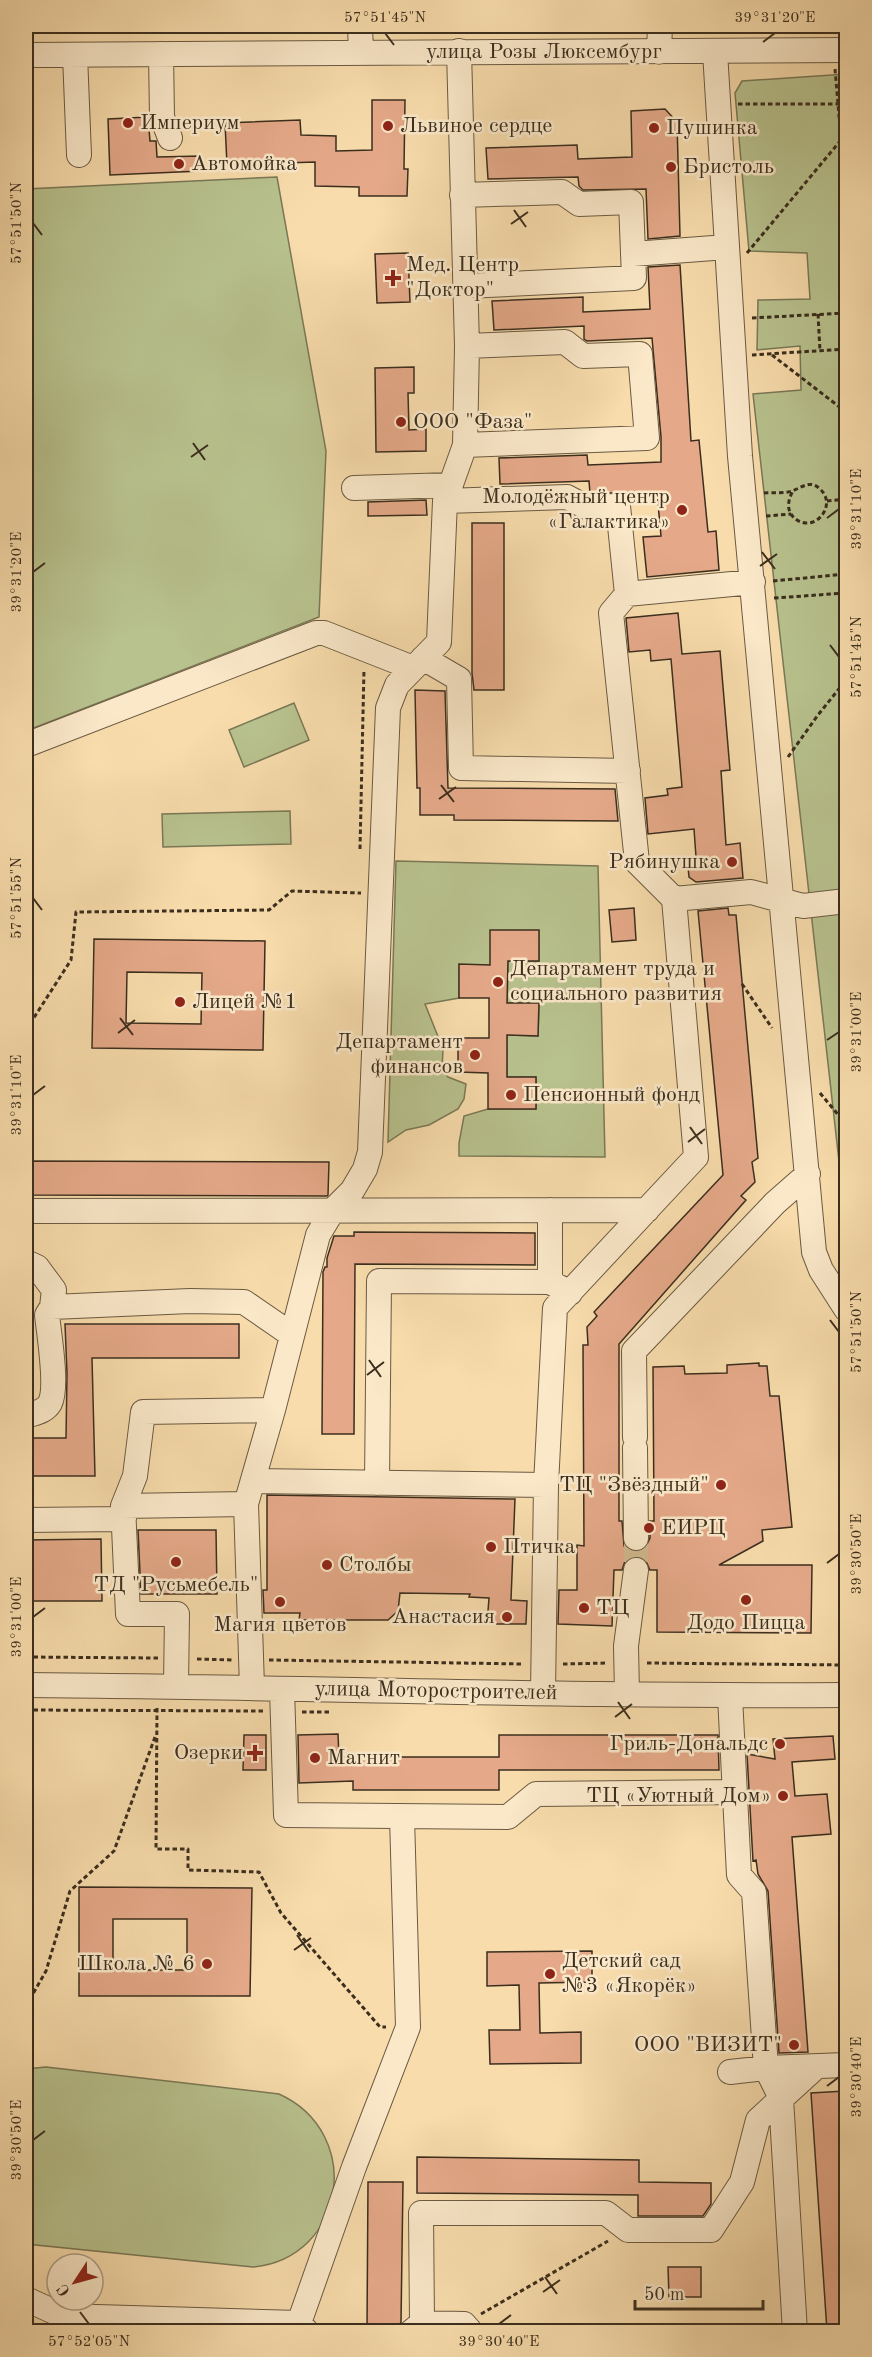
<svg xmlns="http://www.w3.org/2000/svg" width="872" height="2357" font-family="'Old Standard TT',serif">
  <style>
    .green { fill: #b8c28e; stroke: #7a7856; stroke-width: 1.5 }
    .building { fill: #e5a989; stroke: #3b2e1e; stroke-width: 1.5; fill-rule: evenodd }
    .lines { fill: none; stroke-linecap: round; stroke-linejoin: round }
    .minor-tunnel { stroke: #d2b990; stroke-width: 24; stroke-dasharray: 24 12; stroke-linecap: butt }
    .minor-casing { stroke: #6a5a42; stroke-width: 26 }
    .path { stroke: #3b2e1e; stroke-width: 3; stroke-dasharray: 4.5 3; stroke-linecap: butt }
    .minor { stroke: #fae8c9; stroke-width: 24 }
    .ticks { fill: none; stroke: #3b2e1e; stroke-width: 2 }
    .poi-dot { fill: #8f2418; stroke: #fae8c9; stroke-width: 2 }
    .labels { text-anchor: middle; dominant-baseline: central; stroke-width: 5; stroke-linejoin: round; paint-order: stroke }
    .street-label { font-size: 22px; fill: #3b2e1e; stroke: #fae8c9 }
    .poi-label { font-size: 22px; fill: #3b2e1e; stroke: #fae8c9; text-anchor: start }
    .neatline { fill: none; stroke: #3b2e1e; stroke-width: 2 }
    .ticks-label { font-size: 15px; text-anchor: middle; fill: #3b2e1e }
  </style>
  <rect width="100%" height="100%" fill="#f8dcac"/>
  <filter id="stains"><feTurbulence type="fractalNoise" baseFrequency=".00333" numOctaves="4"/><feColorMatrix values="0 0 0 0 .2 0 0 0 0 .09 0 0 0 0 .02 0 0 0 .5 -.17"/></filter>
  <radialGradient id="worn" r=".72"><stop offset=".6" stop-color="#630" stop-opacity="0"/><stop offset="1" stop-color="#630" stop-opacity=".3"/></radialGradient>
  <path class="green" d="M846,74v1150l-93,-830 48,-4 -1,-44 -43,4 1,-50 52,-1 -3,-46 -58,-2 -14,-158 7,-12z
    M277,177l49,274 -7,166 -293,114v-542z
    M294,703l15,37 -65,27 -15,-37z
    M290,811l1,33 -128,3 -1,-33z
    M396,861l202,5 7,291 -146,-1v-13l5,-27 24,-7h48v-32h-29v-42l31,1 1,-32 -32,-1 1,-42h31v-30l-49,34h-31v33l-34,6 18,45 -1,21 6,7 18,7 -2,15 -6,10 -29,16 -23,5 -18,12z
    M46,2067l233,27c86,39 67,164 -26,173l-227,-23v-175z"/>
  <path class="building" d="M372,100h33l-1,69h4l-1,27h-48v-9l-44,-1v-24l-88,3 -2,-42 75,-3 1,15 35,1v15l36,-1z
    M665,109l12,13 3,114 -32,3 -2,-50 -63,1 -4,-4 -1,-9 -90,2 -2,-31 91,-3 1,14 54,-2 -1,-46z
    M148,117l2,24h6l1,16 44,-1v15l-91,4 -2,-56z
    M408,253l2,49 -33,1 -2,-49z
    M680,265l11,176 8,-1 9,92 8,-1 3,39 -72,7 -4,-40 18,-1 -4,-43h-67l-1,-12 -89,3 -1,-26 88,-3 1,10 73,-3v-25l-9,-99 -65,3 -3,-2v-13l-90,4 -2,-29 91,-4v15l67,-3 -2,-42z
    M414,367v26h-6l1,37 17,-1v22l-50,1 -1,-84z
    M426,500l1,15 -59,1v-14z
    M472,523h32v167h-30l-2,-17z
    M678,613l4,41 38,-3 10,119 -9,1 5,74 14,-2 3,35 -47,4 -7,-5 -2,-20h9l-2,-28 -46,5 -3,-36 23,-3 -1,-6 15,-2 -11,-128 -20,2 -1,-11 -21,2 -3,-34z
    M415,690l30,1 3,97 167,1 3,32 -164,-1v-5h-34v-27h-3z
    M634,908l2,32 -24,2 -3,-32z
    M728,908l1,7h7l22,243 -6,4 3,20 -14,14 5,4 -127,144v177h3l2,25 12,6 8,-2 6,-12v-17h4l-1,-154 31,-1 1,8 42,-1v-8l32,-2v3h8l3,30h9l13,131 -30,3 1,11 -44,24h93l-1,68 -154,-1v-62h-7l-5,-11 -8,-3 -12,5 -3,9h-8l-2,56 -54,-2 1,-34h18v-45l7,1 -1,-201h5l-1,-18 10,-11 -3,-4 129,-137 -25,-264z
    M490,930h49v31h-31l-1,42h32l-1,33 -31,-1v42h29v32h-48v-36l-30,-1v-34h31v-40h-30v-34l31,1z
    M94,939l171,2 -2,109 -171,-2zM127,972l75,1 -1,51 -75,-1z
    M26,1161l303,1 -1,33 -1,1 -301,-1z
    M354,1232l181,1v32l-180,-1 -1,170h-32l1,-162 2,-5h2v-9l7,-22h20z
    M65,1324h174v34h-147l3,118h-69v-38h40l1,-65z
    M267,1495l248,4 -4,101 16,1 -1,23h-39l2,-26 -20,-1 1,-3 -70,-1 -2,18 -10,9h-89l1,-7h-36l-1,-23h4z
    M138,1530h78l1,64h-76z
    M101,1539l1,62h-76v-61z
    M338,1734l1,23h160v-22h219l1,35h-220v20h-146v-9l-54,2 -1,-48z
    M244,1735h22v35h-23z
    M833,1736l2,23 -43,3 3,34 32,-2 4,40 -39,3 16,215 -29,1 -11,-162 -10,-17 -2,-14 -3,1 -6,-107 28,5 -2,-20z
    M79,1887l173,1 -2,108h-171zM113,1919h74v51h-74z
    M592,1951v31l-53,1 1,50 41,-1v31l-91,1 -1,-34h31l-1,-45 -32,1v-34z
    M845,2091l1,240h-19l-16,-238z
    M417,2157l222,3v22l72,1v21l-8,12h-65v-21l-221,-2z
    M368,2182h35l-2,140 -4,7h-30z
    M668,2267h33v30h-32z"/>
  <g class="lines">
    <path class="minor-tunnel" d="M636,1538v32"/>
    <g class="minor-casing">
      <path id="minor" d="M360,26l1,27
        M659,52l1,-26
        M715,52l25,404 74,796 7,18 25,39
        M161,54l1,63 8,21
        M26,55l820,-5
        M75,55l4,100
        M462,195l100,-3 17,12 52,-2 3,76 -168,8
        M633,254l94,-7
        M465,445l182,-7 -7,-84 -57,2 -18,-14 -98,4
        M354,488l97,-3
        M445,501l122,-4 19,10 32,-1 9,88 -16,19 26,249 37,37 22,258 -141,151 -9,177 -3,208
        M627,594l126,-12
        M423,658l36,21 2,89 167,3
        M26,745l290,-112h8l89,35
        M674,899l77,-7 52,14 43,-5
        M550,1210v72
        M26,1211l621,-1
        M26,1262l11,5 17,23 -2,17
        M26,1416c8,-3 19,-4 24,-13 8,-16 -1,-69 -3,-88l5,-8 138,-6 54,1 48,33
        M635,1437l-1,-86 141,-148 33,-29
        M635,1448l1,90
        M254,1481l292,4
        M377,1483l2,-202 171,1 20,11
        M123,1506l12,-30 8,-64 130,-2
        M26,1520l98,-1
        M26,1685c273,2 547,12 820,10
        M176,1686l1,-72h-49l-5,-108 123,-2
        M252,1687l-6,-183 27,-94 45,-175 15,-25 19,-19 13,-22 5,-17 18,-444 9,-23 42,-43 6,-141 20,-56 2,-99 -8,-295
        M282,1689l4,126 222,2 28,-23 198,-2
        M627,1694l-1,-48 10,-76
        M730,1696l9,179 15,17 12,176 15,30 14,234
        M730,2072l36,-4 80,-3
        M26,2299l37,17 236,7
        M422,2323l-1,-110h185l22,17h83l31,-48 16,-62 58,-53
        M307,2332l-8,-9 55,-156 54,-140 -6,-210
        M411,2332l11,-9 42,1 7,8"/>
    </g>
    <path class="path" d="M26,28l277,-2
      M835,69l11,129
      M838,93h8
      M738,104h100
      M747,253l99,-119
      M818,314l2,37
      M752,318l94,-5
      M752,355l94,-6
      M772,355l74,57
      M764,493c8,-1 20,1 28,-2 11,-4 19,-12 29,-1 16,16 -6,42 -24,30 -11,-7 -10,-19 -4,-29
      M827,501l19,-2
      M766,516l25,-2
      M773,581l73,-7
      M774,598l72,-5
      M788,757l30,-42 28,-35
      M360,849l4,-180
      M742,984l30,44
      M26,1030l45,-70 5,-48 193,-2 23,-19 69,2
      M820,1093l26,31
      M26,1657l132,1
      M197,1659l36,1
      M269,1660l255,4
      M647,1663l199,2
      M563,1664l45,-1
      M157,1708l-1,141h32v21l71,2 22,41 99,114h6
      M26,1710l237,1
      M302,1712h30
      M26,2006l20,-35 24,-80 44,-40 41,-114
      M481,2314l127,-73"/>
    <use href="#minor" class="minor"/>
  </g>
  <path class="ticks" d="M385,33l9,12M763,42l12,-9M514,210l12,17M33,223l9,12M511,224l17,-12M193,443l12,17M191,457l17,-12M827,518l12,-9M762,552l13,17M760,566l17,-12M33,572l12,-9M830,645l9,12M441,785l13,17M439,799l17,-12M33,898l9,12M120,1018l13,17M118,1033l17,-13M827,1040l12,-8M33,1095l12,-9M690,1127l12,17M688,1142l17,-13M830,1320l9,12M369,1360l12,17M367,1375l17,-13M827,1563l12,-9M33,1617l12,-9M618,1702l12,17M615,1717l17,-13M297,1935l12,17M294,1950l17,-12M827,2086l12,-9M33,2140l12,-9M545,2277l12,17M543,2292l17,-12M80,2312l9,12M499,2324l12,-9"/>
  <g class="poi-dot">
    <circle cx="128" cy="123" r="6"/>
    <circle cx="388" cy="126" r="6"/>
    <circle cx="654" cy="128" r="6"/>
    <circle cx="179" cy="164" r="6"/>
    <circle cx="671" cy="167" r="6"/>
    <path d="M390 269h6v6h6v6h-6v6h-6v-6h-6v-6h6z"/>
    <circle cx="401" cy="422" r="6"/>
    <circle cx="682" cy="510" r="6"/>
    <circle cx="732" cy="862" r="6"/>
    <circle cx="498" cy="982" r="6"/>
    <circle cx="180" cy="1002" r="6"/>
    <circle cx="475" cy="1055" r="6"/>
    <circle cx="511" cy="1095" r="6"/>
    <circle cx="721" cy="1485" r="6"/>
    <circle cx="649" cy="1528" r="6"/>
    <circle cx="491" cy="1547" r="6"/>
    <circle cx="176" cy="1562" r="6"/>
    <circle cx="327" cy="1565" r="6"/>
    <circle cx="746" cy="1600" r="6"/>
    <circle cx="280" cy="1602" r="6"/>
    <circle cx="584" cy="1608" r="6"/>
    <circle cx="507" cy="1617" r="6"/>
    <circle cx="780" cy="1744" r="6"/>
    <path d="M252 1744h6v6h6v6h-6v6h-6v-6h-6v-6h6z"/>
    <circle cx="315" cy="1758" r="6"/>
    <circle cx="783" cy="1796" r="6"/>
    <circle cx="207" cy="1964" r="6"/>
    <circle cx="550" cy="1974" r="6"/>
    <circle cx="794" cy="2045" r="6"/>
  </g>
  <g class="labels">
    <g class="street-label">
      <text x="544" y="52">улица Розы Люксембург</text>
      <text transform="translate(436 1691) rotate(1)">улица Моторостроителей</text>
    </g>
    <g class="poi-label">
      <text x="140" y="123">Империум</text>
      <text x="400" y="126">Львиное сердце</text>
      <text x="666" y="128">Пушинка</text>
      <text x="191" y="164">Автомойка</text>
      <text x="683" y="167">Бристоль</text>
      <text x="406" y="265">Мед. Центр<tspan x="406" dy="25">"Доктор"</tspan></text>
      <text x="413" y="422">ООО "Фаза"</text>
      <text x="670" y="497" text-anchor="end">Молодёжный центр<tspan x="670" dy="25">«Галактика»</tspan></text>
      <text x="720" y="862" text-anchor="end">Рябинушка</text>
      <text x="510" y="969">Департамент труда и<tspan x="510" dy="25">социального развития</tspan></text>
      <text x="192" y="1002">Лицей №1</text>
      <text x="463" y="1042" text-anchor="end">Департамент<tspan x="463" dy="25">финансов</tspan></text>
      <text x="523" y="1095">Пенсионный фонд</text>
      <text x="709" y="1485" text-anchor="end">ТЦ "Звёздный"</text>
      <text x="661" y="1528">ЕИРЦ</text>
      <text x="503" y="1547">Птичка</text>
      <text x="339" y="1565">Столбы</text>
      <text x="176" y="1585" text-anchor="middle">ТД "Русьмебель"</text>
      <text x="596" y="1608">ТЦ</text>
      <text x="495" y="1617" text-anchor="end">Анастасия</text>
      <text x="746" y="1623" text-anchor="middle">Додо Пицца</text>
      <text x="280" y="1625" text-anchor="middle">Магия цветов</text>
      <text x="768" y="1744" text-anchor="end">Гриль-Дональдс</text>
      <text x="243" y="1753" text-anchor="end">Озерки</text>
      <text x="327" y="1758">Магнит</text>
      <text x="771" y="1796" text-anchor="end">ТЦ «Уютный Дом»</text>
      <text x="562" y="1961">Детский сад<tspan x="562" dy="25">№3 «Якорёк»</tspan></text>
      <text x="195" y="1964" text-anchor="end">Школа № 6</text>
      <text x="782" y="2045" text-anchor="end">ООО "ВИЗИТ"</text>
    </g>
  </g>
  <rect width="872" height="2357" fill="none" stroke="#f8dcac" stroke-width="66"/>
  <g transform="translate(75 2282) rotate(234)"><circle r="28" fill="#fae8c9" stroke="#ae9e85" stroke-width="1.5"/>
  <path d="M0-4.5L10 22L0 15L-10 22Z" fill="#8f2418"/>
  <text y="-9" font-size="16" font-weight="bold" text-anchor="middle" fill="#3b2e1e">С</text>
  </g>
  <path d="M635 2300v9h128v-9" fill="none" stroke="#3b2e1e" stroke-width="3"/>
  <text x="644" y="2300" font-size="18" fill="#3b2e1e" stroke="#fae8c9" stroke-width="4.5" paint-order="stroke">50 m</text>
  <rect x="33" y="33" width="806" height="2291" class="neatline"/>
  <g class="ticks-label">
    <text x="385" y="22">57°51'45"N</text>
    <text x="775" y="22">39°31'20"E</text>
    <text transform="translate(16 223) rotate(-90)" y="5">57°51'50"N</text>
    <text transform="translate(856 509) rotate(-90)" y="5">39°31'10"E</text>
    <text transform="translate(16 572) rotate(-90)" y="5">39°31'20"E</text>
    <text transform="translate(856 657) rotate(-90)" y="5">57°51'45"N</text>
    <text transform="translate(16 898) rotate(-90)" y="5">57°51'55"N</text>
    <text transform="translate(856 1032) rotate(-90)" y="5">39°31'00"E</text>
    <text transform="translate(16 1095) rotate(-90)" y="5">39°31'10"E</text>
    <text transform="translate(856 1332) rotate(-90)" y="5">57°51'50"N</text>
    <text transform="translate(856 1554) rotate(-90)" y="5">39°30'50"E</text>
    <text transform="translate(16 1617) rotate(-90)" y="5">39°31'00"E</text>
    <text transform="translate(856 2077) rotate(-90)" y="5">39°30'40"E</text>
    <text transform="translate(16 2140) rotate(-90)" y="5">39°30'50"E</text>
    <text x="89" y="2346">57°52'05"N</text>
    <text x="499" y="2346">39°30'40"E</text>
  </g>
  <rect width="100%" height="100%" filter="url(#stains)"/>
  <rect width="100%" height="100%" fill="url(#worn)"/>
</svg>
